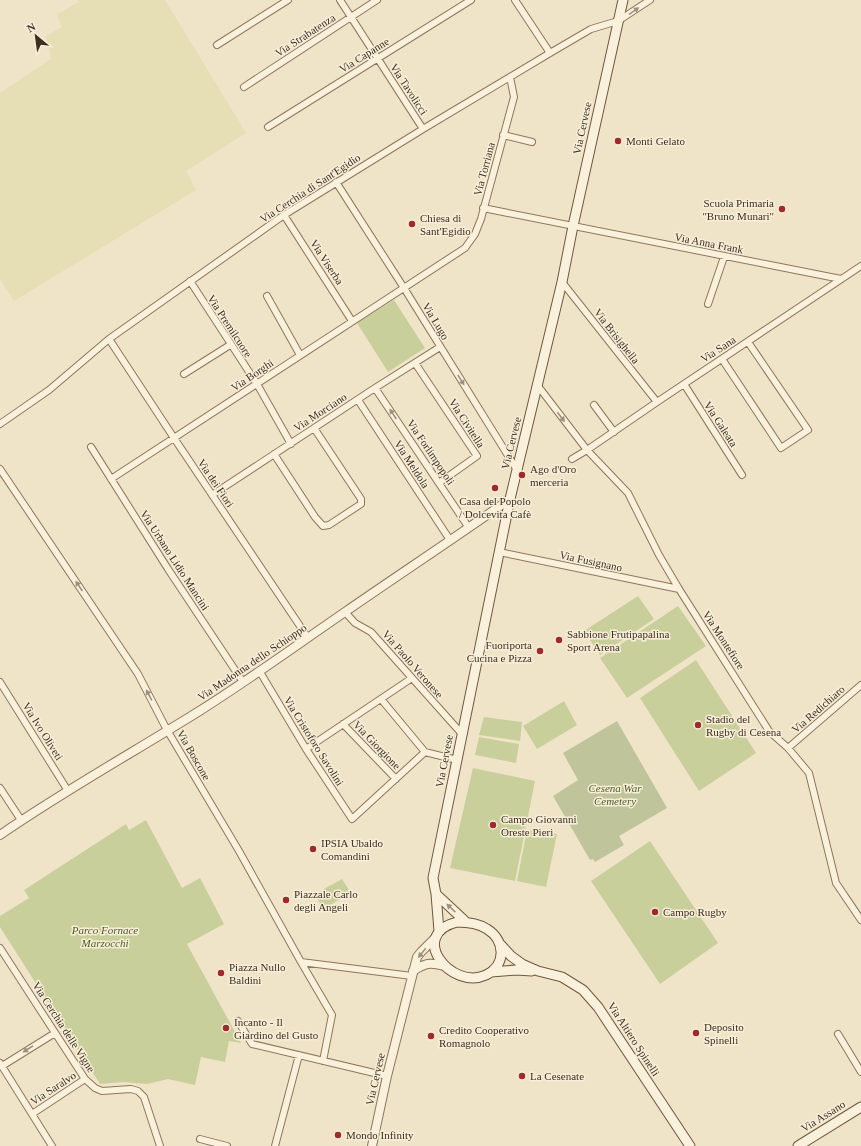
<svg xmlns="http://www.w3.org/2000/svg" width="861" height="1146" font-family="'Times New Roman',serif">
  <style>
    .farmland { fill: #e6deb5 }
    .green { fill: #c9cf9b }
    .cemetery { fill: #bfc49a }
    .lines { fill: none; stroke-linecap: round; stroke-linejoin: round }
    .minor-casing { stroke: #8d765c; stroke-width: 8 }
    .tertiary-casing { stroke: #8d765c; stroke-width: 10 }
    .secondary-casing { stroke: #6f573f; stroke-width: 11 }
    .minor { stroke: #faf1dc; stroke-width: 6 }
    .tertiary { stroke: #faf1dc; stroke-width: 8 }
    .secondary { stroke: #faf1dc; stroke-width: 9 }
    .oneway { fill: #9c907e }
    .poi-dot { fill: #9e2a2b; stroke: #f7eed8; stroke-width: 1.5 }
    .labels { text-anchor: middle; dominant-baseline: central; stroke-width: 3; stroke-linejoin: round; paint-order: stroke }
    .street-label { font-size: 11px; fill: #3d2e20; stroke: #f7eed8 }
    .poi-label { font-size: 11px; fill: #3d2e20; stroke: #f7eed8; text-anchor: start }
    .park-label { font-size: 11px; font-style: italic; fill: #4d5a26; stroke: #f7eed8 }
  </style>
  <rect width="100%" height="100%" fill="#f0e4c8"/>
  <path class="farmland" d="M78,0h87l81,133 -60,38 10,19 -182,111 -14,-22v-186l51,-34 -5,-23 16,-9 -5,-13 22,-12z"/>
  <path class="green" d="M394,300l31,48 -37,24 -31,-49z
    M638,596l16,23 -54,36 -16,-24z
    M678,606l28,40 -79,52 -27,-40z
    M696,660l60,93 -57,38 -59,-93z
    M564,701l13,24 -40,24 -14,-23z
    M484,717l38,5 -2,19 -41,-6z
    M479,737l40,7 -3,19 -41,-8z
    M473,768l62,13 -20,100 -65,-13z
    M146,820l36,68 18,-10 24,46 -37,20 54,99 -12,-2 -4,21 -24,-5 -6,28 -27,-6 -21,5 -24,-2 -23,2 -100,-157v-11l29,-18 -5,-8 102,-66 3,6z
    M527,830l30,4 -11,53 -29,-6z
    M650,841l68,102 -58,41 -69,-103z
    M342,879l9,14 -28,16 -8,-15z"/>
  <path class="cemetery" d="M617,721l50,87 -48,28 5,9 -29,17 -2,-3 -3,1 -37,-64 25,-16 -15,-27z"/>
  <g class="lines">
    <g class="minor-casing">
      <path id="minor" d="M340,0l83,129
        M515,0l35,53
        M217,45l71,-45
        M244,87l133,-87
        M268,127l203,-127
        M503,135l29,7
        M336,182l68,106 113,182
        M483,208l358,71
        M284,215l68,106
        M190,281l67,103 34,60
        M562,282l95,120
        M267,296l33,59
        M708,304l16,-47
        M109,339l65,99 134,200
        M722,359l59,89 27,-18 -60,-88
        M415,363l62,93 -38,27
        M184,374l46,-29
        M684,384l58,91
        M538,386l49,64 41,43 31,62 20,34 90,142 19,17 21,25 27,110 25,37
        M375,388l94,140
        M358,400l92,140
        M594,405l20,27
        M0,424l49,-34 60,-51 175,-124 139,-86 127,-76 41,-24 27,-8 32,-21
        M91,447l77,122 75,113
        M274,454l41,63 8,9 6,-1 32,-21v-5l-47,-71
        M572,459l15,-9 70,-48 204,-136
        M0,469l138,205 29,56 72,121 62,111 111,14
        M111,479c118,-77 236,-154 354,-231l10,-14 6,-15 33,-122 -4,-20
        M212,495l163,-107 65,-41
        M499,552l180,37
        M345,612l10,11 16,9 91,102
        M260,672l46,77 46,70 73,-67
        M0,682l68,109
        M381,699l44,53
        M343,724l53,55
        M788,748l73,-63
        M306,749l106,-71
        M425,752l32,8
        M0,788l21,32
        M0,948l85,131 10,9 7,3 29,-2 7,2 6,6 16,49
        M301,962l31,53 -9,46
        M238,1021l14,23 135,32
        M838,1034l23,38
        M0,1063l52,83
        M2,1066l53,-33
        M32,1114l53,-35
        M200,1139l27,7
        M275,1146l24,-91"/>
    </g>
    <g class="tertiary-casing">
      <path id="tertiary" d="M0,835c65,-45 134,-83 201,-125 49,-31 96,-65 144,-98 55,-38 111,-75 165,-113
        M413,971c12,-8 17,-9 31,-5
        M372,1146l15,-70 30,-119 4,-5 15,-15"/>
    </g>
    <g class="secondary-casing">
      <path id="secondary" d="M436,894l30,28
        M457,922c10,0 21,1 30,7 18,11 20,36 -1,46 -35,16 -79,-40 -29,-53z
        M439,931l-3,-37 -3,-16 77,-379 52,-217 11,-56 50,-226
        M500,944l11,12 11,8 16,7 24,6 21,13 15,17 92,139
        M491,972l25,-2 16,1
        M798,1146l63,-39"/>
    </g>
    <use href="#minor" class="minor"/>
    <use href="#tertiary" class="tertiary"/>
    <use href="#secondary" class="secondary"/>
  </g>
  <defs><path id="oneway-solid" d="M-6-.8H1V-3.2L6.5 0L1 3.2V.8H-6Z"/></defs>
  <g class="oneway">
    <use href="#oneway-solid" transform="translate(634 11) rotate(-34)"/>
    <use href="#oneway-solid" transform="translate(461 380) rotate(58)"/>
    <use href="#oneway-solid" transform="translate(393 414) rotate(-124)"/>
    <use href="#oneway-solid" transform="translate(561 417) rotate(53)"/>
    <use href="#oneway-solid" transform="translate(79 586) rotate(-124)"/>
    <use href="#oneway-solid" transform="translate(149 695) rotate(-118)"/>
    <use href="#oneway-solid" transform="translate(451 908) rotate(-137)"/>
    <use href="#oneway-solid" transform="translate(422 953) rotate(129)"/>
    <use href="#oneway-solid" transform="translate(28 1049) rotate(148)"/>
  </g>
  <g class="poi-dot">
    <circle cx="618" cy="141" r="4"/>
    <circle cx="782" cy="209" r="4"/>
    <circle cx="412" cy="224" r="4"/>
    <circle cx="522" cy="475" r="4"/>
    <circle cx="495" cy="488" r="4"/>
    <circle cx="559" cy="640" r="4"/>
    <circle cx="540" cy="651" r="4"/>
    <circle cx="698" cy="725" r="4"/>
    <circle cx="493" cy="825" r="4"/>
    <circle cx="313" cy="849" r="4"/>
    <circle cx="286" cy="900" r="4"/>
    <circle cx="655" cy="912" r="4"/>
    <circle cx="221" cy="973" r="4"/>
    <circle cx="226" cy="1028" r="4"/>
    <circle cx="696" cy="1033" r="4"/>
    <circle cx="431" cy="1036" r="4"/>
    <circle cx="522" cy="1076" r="4"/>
    <circle cx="338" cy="1135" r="4"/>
  </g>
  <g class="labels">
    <g class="street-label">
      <text transform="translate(305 35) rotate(-33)">Via Strabatenza</text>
      <text transform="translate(364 55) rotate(-32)">Via Capanne</text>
      <text transform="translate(409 89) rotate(57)">Via Tavolicci</text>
      <text transform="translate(582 128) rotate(-78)">Via Cervese</text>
      <text transform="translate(484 169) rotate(-75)">Via Torriana</text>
      <text transform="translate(310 188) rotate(-33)">Via Cerchia di Sant'Egidio</text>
      <text transform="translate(709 243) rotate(11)">Via Anna Frank</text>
      <text transform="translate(327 262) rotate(57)">Via Viserba</text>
      <text transform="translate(436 321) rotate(59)">Via Lugo</text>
      <text transform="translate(230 326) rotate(57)">Via Premilcuore</text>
      <text transform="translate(617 336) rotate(52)">Via Brisighella</text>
      <text transform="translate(718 349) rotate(-33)">Via Sana</text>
      <text transform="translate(252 375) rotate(-34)">Via Borghi</text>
      <text transform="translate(320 412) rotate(-33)">Via Morciano</text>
      <text transform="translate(467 423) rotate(57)">Via Civitella</text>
      <text transform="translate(721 424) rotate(57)">Via Galeata</text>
      <text transform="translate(511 443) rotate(-76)">Via Cervese</text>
      <text transform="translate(431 452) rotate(56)">Via Forlimpopoli</text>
      <text transform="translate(412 464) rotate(57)">Via Meldola</text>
      <text transform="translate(216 483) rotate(56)">Via dei Fiori</text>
      <text transform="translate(175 560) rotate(57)">Via Urbano Lidio Mancini</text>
      <text transform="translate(591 561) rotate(12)">Via Fusignano</text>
      <text transform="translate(724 640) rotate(57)">Via Montefiore</text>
      <text transform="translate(252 662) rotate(-34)">Via Madonna dello Schioppo</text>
      <text transform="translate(413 664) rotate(49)">Via Paolo Veronese</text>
      <text transform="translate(818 709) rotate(-41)">Via Redichiaro</text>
      <text transform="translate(43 731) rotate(58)">Via Ivo Oliveti</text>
      <text transform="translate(314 741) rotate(58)">Via Cristoforo Savolini</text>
      <text transform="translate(377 745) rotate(46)">Via Giorgione</text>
      <text transform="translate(194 755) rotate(60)">Via Boscone</text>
      <text transform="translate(444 761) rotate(-79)">Via Cervese</text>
      <text transform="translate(64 1027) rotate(57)">Via Cerchia delle Vigne</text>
      <text transform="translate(634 1039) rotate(57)">Via Altiero Spinelli</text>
      <text transform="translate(375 1079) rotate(-77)">Via Cervese</text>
      <text transform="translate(53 1088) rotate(-33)">Via Saralvo</text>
      <text transform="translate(823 1116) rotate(-32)">Via Assano</text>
    </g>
    <g class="poi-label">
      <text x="626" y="141">Monti Gelato</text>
      <text x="774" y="203" text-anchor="end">Scuola Primaria<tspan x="774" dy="13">"Bruno Munari"</tspan></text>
      <text x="420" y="218">Chiesa di<tspan x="420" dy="13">Sant'Egidio</tspan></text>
      <text x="530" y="469">Ago d'Oro<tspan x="530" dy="13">merceria</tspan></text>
      <text x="495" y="501" text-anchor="middle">Casa del Popolo<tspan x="495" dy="13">/ Dolcevita Cafè</tspan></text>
      <text x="567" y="634">Sabbione Frutipapalina<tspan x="567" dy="13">Sport Arena</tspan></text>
      <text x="532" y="645" text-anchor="end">Fuoriporta<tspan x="532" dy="13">Cucina e Pizza</tspan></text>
      <text x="706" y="719">Stadio del<tspan x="706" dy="13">Rugby di Cesena</tspan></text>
      <text x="501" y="819">Campo Giovanni<tspan x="501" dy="13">Oreste Pieri</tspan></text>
      <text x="321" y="843">IPSIA Ubaldo<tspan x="321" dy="13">Comandini</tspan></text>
      <text x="294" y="894">Piazzale Carlo<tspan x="294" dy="13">degli Angeli</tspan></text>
      <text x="663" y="912">Campo Rugby</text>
      <text x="229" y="967">Piazza Nullo<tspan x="229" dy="13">Baldini</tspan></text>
      <text x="234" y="1022">Incanto - Il<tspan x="234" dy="13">Giardino del Gusto</tspan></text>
      <text x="704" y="1027">Deposito<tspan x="704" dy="13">Spinelli</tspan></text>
      <text x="439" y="1030">Credito Cooperativo<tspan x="439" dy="13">Romagnolo</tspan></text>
      <text x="530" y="1076">La Cesenate</text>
      <text x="346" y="1135">Mondo Infinity</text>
    </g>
    <g class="park-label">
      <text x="615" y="788">Cesena War<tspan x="615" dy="13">Cemetery</tspan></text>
      <text x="105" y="930">Parco Fornace<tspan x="105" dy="13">Marzocchi</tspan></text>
    </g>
  </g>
  <g transform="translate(36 36) rotate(331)" stroke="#f7eed8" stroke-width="3" paint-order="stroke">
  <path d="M0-3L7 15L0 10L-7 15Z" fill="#3d2e20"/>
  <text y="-6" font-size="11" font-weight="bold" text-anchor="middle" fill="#3d2e20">N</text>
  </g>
</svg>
